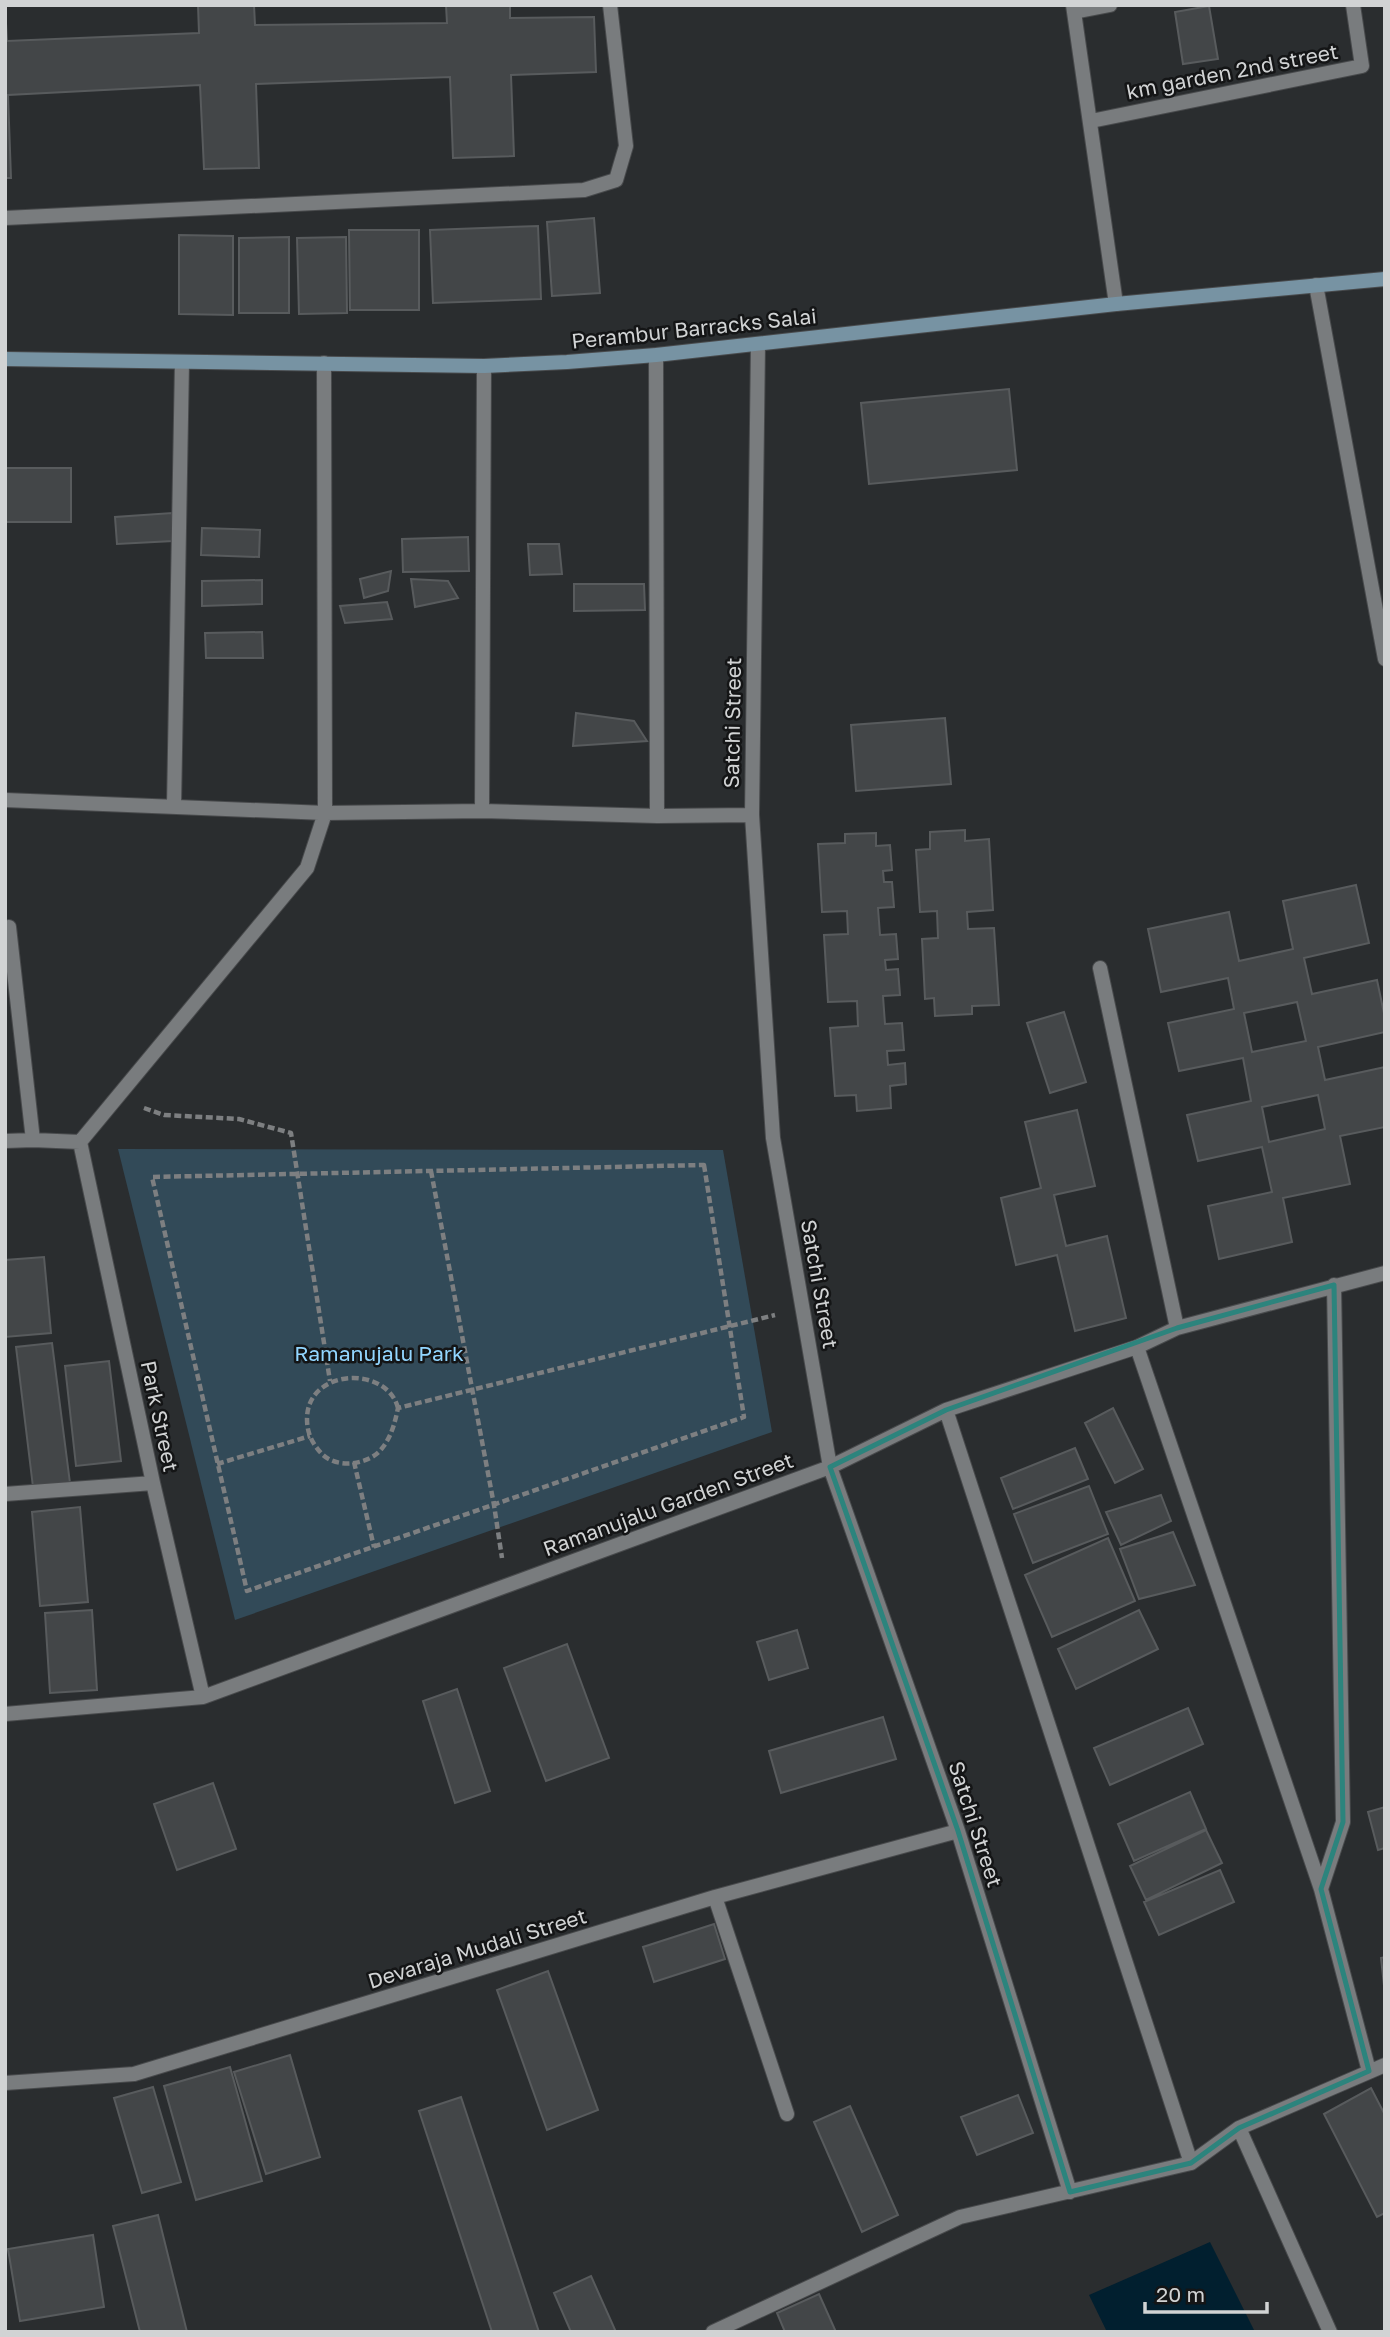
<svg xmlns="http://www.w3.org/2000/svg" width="1390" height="2337" font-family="'Golos Text',sans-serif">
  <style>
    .green { fill: #324a58 }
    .water { fill: #011f2f }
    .building { fill: #434648; stroke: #585b5d; stroke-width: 2; fill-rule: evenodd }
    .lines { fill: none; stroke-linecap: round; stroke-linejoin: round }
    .minor-casing { stroke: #484a4c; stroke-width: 16 }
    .secondary-casing { stroke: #484a4c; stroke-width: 16 }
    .path { stroke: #7d7f81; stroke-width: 4.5; stroke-dasharray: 7 3.5; stroke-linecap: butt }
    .minor { stroke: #797c7e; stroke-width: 14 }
    .secondary { stroke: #7793a3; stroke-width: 14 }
    .marked { fill: none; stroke: #2c847d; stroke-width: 5; stroke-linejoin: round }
    .labels { text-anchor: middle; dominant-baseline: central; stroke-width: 5; stroke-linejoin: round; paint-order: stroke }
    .street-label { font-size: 21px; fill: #d1d3d4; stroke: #141516 }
    .park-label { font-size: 21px; fill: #92d6ff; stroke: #141516 }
  </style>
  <rect width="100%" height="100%" fill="#2a2d2f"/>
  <path class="green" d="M118,1149l605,1 49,282 -537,188z"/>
  <path class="water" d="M1210,2242l45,90h-148l-18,-37z"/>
  <path class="building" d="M5,5l2,36 192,-8 -1,-28h56l1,20 192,-2 -1,-18h64v13l84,-1 2,55 -85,3 3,81 -61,2 -3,-81 -194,7 3,84 -55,1 -4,-84 -192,10 3,83h-6z
    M1209,6l9,53 -35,5 -8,-52z
    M594,218l6,75 -48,3 -5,-74z
    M538,226l3,73 -108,4 -3,-73z
    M349,230h70v80h-69z
    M179,235l54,1v79l-54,-1z
    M289,237v76h-50v-75z
    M346,237l1,76 -48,1 -2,-76z
    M1009,389l8,81 -148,14 -8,-81z
    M5,468h66v54h-66z
    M172,513l1,28 -56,3 -2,-27z
    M202,528l58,2 -1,27 -58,-2z
    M468,537l1,34 -66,1 -1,-33z
    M528,544h31l3,30 -32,1z
    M391,571l-3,20 -24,7 -4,-19z
    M411,579l37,2 10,17 -43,9z
    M262,580v24l-60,2v-25z
    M574,584h70l1,26 -71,1z
    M387,602l5,17 -47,4 -5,-17z
    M262,632l1,26h-57l-1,-25z
    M576,713l58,8 13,20 -74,5z
    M945,718l6,66 -95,7 -5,-66z
    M965,830v11l24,-2 4,71 -26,2 1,17 26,-1 5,77 -27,1v8l-37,2 -1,-18 -9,1 -3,-60 16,-1 -1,-27 -17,1 -4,-62 14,-1v-17z
    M876,833v13l14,-1 2,25 -9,1 1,11h8l2,25 -16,1 2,27 16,-1 2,25 -13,1 1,10 12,-1 2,26 -17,1 2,28 17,-1 2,27 -17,1 1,14 17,-2 1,21 -16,2 1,22 -34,3 -1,-16 -21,1 -5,-68 28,-2 -1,-25 -29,1 -4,-67 24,-1 -1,-23 -25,1 -4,-68 27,-1v-9z
    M1356,885l13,58 -65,15 8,36 65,-14 8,38v14l-67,15 7,33 60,-13v60l-45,9 10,48 -67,14 9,44 -73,17 -11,-53 64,-14 -10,-45 -64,14 -11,-46 64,-14 -8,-43 -64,13 -11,-48 66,-14 -6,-31 -67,14 -13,-63 81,-17 10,49 54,-12 -10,-48zM1297,1002l9,39 -54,11 -8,-39zM1318,1095l7,34 -56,13 -7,-35z
    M1064,1012l22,70 -36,11 -23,-70z
    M1077,1110l18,76 -41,9 12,51 41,-10 19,82 -51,13 -18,-76 -41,10 -15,-67 40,-10 -16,-66z
    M44,1257l7,76 -46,4v-77z
    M52,1343l18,140 -37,4 -17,-140z
    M109,1361l12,100 -45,5 -11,-100z
    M1113,1408l30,61 -28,14 -30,-60z
    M1075,1448l13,31 -75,30 -12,-31z
    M1089,1486l19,48 -75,29 -19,-49z
    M1161,1495l10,26 -50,24 -15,-33z
    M80,1507l8,95 -48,4 -8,-94z
    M1173,1532l22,53 -56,14 -19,-50z
    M1108,1538l27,63 -83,36 -27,-62z
    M92,1610l5,80 -47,3 -5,-80z
    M1139,1610l19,39 -82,40 -18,-40z
    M797,1630l11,38 -39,12 -12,-38z
    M567,1644l42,114 -63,23 -42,-113z
    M457,1689l33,102 -35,12 -32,-102z
    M1188,1708l15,36 -93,41 -16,-37z
    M883,1717l13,42 -115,34 -12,-42z
    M213,1783l23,66 -59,21 -23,-66z
    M1190,1792l16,37 -72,32 -16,-37z
    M1385,1807v41l-7,2 -10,-38z
    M1206,1830l16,33 -76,37 -16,-34z
    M1220,1870l14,32 -75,33 -15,-33z
    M714,1924l11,35 -71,23 -11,-35z
    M1385,1957v38l-4,-37z
    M548,1971l50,139 -51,20 -50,-140z
    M290,2055l30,102 -54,17 -32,-102z
    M230,2067l32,114 -66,19 -32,-114z
    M153,2087l28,95 -39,11 -28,-95z
    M1371,2088l14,27v98l-8,4 -53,-103z
    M1018,2095l15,38 -56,22 -16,-38z
    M461,2097l78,235h-47l-73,-221z
    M850,2106l48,109 -36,17 -48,-110z
    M158,2215l29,117h-47l-27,-106z
    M93,2235l11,72 -84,14 -12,-72z
    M591,2276l25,56h-45l-17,-39z
    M819,2294l17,38h-51l-8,-19z"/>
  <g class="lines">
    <g class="minor-casing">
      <path id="minor" d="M1073,5l43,299
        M1074,12l36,-7
        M1091,121l271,-55 -9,-61
        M5,218l579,-28 32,-10 10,-34 -16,-141
        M1316,285l69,374
        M758,344l-6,471 21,323 57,329 128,364 112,361
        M656,355l1,461
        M5,800l320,13 157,-2 175,5 95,-1
        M174,806l8,-444
        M482,811l2,-445
        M9,927l24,213
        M1100,968l77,360
        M5,1141l28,-1 47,2
        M80,1142l227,-274 18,-55 -1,-450
        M80,1142l73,341 50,214
        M1137,1347l184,542 48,182
        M946,1410l245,753
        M5,1494l148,-11
        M5,1714l198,-17 627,-230 116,-57 191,-63 40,-19 208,-55
        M1321,1889l22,-67 -9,-537
        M715,1897l72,217
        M5,2083l129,-9 581,-177 243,-66
        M1239,2128l91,204
        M713,2332l247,-115 231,-54 48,-35 146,-63"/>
    </g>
    <g class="secondary-casing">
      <path id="secondary" d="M5,359l479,7 83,-4 89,-7 460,-51 269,-25"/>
    </g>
    <path class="path" d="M144,1108l20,7 75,4 52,14 39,248
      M704,1165l40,252 -497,174 -95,-414z
      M431,1171l63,334 8,53
      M398,1408c-11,-43 -91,-40 -91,11 0,14 5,24 14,34 15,17 50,12 62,-6 9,-12 12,-25 15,-39l377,-93
      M354,1462l20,85
      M217,1464l93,-28"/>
    <use href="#minor" class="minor"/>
    <use href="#secondary" class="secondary"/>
  </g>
  <path class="marked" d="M1334,1285l9,537 -22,67 48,182 -130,57 -48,35 -121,29 -112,-361 -128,-364 116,-57 231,-82z"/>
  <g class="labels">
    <g class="street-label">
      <text transform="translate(1232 71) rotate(-11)">km garden 2nd street</text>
      <text transform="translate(694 328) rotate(-6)">Perambur Barracks Salai</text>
      <text transform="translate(732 723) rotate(-89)">Satchi Street</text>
      <text transform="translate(820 1284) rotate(80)">Satchi Street</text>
      <text transform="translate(160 1416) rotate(78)">Park Street</text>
      <text transform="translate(668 1504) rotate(-20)">Ramanujalu Garden Street</text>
      <text transform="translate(976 1824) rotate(72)">Satchi Street</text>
      <text transform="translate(477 1948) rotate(-17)">Devaraja Mudali Street</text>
    </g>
    <g class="park-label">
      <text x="379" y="1353">Ramanujalu Park</text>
    </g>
  </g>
  <rect width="1390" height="2337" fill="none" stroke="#d1d3d4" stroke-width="14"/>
  <path d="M1145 2302v10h122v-10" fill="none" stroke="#d1d3d4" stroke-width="3.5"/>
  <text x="1156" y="2302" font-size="21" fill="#d1d3d4" stroke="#141516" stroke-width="5" paint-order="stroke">20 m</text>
</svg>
